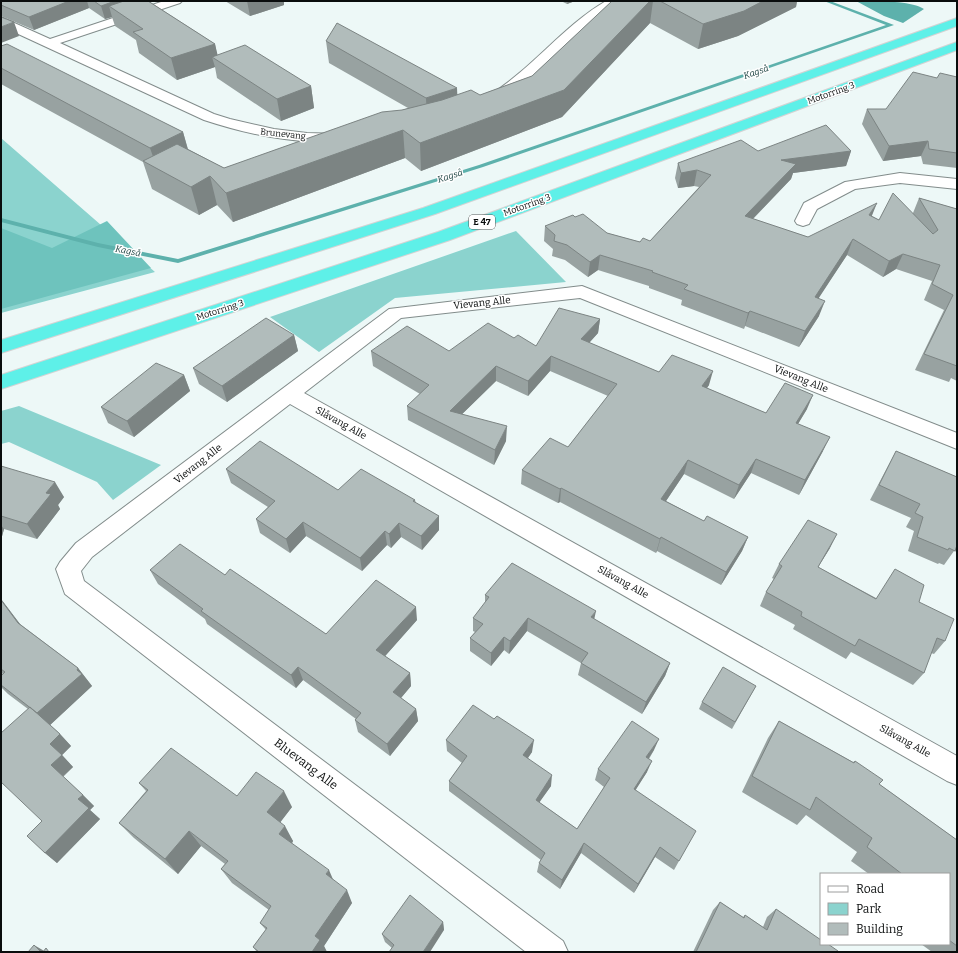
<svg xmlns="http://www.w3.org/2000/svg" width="958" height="953" font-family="Bitter,serif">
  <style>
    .green { fill: #8bd3ce }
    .forest { fill: #6ec3bd }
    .water { fill: #5db1ac }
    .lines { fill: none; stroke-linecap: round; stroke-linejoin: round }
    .stream { fill: #5db1ac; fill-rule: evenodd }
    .minor-casing { stroke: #828c8b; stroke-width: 2 }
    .highway-casing { stroke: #d3d3d3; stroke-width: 2 }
    .minor { fill: #fff; fill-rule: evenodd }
    .highway { fill: #5ef0e8; fill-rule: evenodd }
    .wall { fill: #98a2a1 }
    .shaded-wall { fill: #7c8483 }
    .building { fill: #b1bcbb; stroke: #7c8483 }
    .labels { text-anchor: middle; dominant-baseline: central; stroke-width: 3; stroke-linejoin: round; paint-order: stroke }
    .far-water-label { font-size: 9px; font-style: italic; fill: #103937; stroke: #fff }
    .far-street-label { font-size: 9px; fill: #0a0d0d; stroke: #fff }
    .shield { fill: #fff; stroke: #545656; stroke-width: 1 }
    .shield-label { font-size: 9px; font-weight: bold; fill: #0a0d0d }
    .street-label { font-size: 10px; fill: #0a0d0d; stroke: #fff }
    .near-street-label { font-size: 12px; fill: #0a0d0d; stroke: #fff }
  </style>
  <rect width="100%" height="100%" fill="#edf8f7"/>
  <path class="green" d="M1,138l154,134 -154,41z
    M516,231l50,51 -171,16 -76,54 -49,-35z
    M19,406l142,59 -48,35 -16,-18 -88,-40 -8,2v-33z"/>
  <path class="forest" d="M107,221l44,47 -150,41v-81l51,20z"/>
  <path class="water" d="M856,1c19,0 54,-1 68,8l-21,14 -19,-7z"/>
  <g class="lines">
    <path class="stream" d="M824,1h6l64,24 -411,142 -305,96 -80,-16 -97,-25v-4l97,25 80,16 301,-94 407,-140z"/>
    <g class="minor-casing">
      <path id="minor" d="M164,1h18l-2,2 -120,40 154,71 16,5 44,10 33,4 34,1 5,1 2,3 -2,3c-10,3 -20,1 -30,1 -39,-2 -76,-10 -112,-22l-203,-94v-9l49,22z
        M606,1h14l-37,28 -56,53 -26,18 -5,1 -5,-1 -2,-3 2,-3c42,-26 72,-68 115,-93z
        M900,173l57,6v10l-57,-6 -45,6 -38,20 -8,15 -6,2 -6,-2 -2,-3 9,-18 41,-21z
        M582,286l375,147v16l-377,-151 -179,20 -97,75 653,363v29l-10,-4 -657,-377 -198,153 -11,14 3,10 479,360 5,11h-42l-461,-358 -9,-25 4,-7 16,-19 313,-234z"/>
    </g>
    <g class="highway-casing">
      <path id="highway" d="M957,18v8l-522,188 -434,139v-13l422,-132z
        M957,42v8l-507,190 -449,149v-14l437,-143z"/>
    </g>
    <use href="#minor" class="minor"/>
    <use href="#highway" class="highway"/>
  </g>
  <path class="wall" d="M1,1h152l-3,1 65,42 2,11 94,31 3,22 -33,13 -64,-43 -2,-11 -38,13 -38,-27 -3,-13 -21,-14 -3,-9 -7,2 -16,-11 -55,22 -33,-14z
    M225,1h59v4l-34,11z
    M561,1h14l-8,3z
    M612,1h185l-1,6 -58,29 -40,13 -48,-26 -88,94 -141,54 -16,-13 -172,64 -16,-17 -18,10 -47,-26 -9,-27 -142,-78v-38l182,86 5,17 36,19 178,-58 6,-2 -79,-45 -3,-22 132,54h22l52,-19z
    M957,77v91l-34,-4 -2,-8 -38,5 -21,-37 5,-15h19l51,-31z
    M758,151h93l-5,15 -53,7 -2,6 -38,40 55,18 64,-21 7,4 34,-7 6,-15 38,11v172l-6,-3 -2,4 -34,-12 29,-60 -20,-10 8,-19 -36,-12 -13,8 -36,-22 -29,43 1,18 -20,31 -54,-21 -1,3 -63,-24 1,-5 -33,-12v-2l-51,-16 -10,7 -23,-17 -13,-4 1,-7 -9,-8 1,-15 30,-9 32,16 33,9 10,-1 49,-54 -5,-1 -16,2 -3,-10 3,-15z
    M600,319l-2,14 -9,10 70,29 50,13 -2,3 59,25 41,-4 -9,15 25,27 -24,44 -48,-22 -17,26 -50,-25 -18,27 38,20 44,16 -6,14 -21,34 -64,-34 -1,2 -96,-51 -2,1 -37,-19 1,-14 46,-23 40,-51 -58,-25 -22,25 -32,-15 -34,33 44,27 -12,24 -86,-45 -1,-14 13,-12 -47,-28 -2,-15h78l65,-13 22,8z
    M294,335l4,16 -71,51 -28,-18 -6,-16z
    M184,375l6,16 -56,46 -26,-14 -7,-16z
    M896,451l61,26v75l-3,-1 -10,14 -5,-2 -1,1 -30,-13 6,-20 -8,-4 5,-9 -41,-18 18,-34z
    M1,466l63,31 -6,8 2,4 -23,30 -33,-10 -3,11z
    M226,469l112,21 77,10 1,3 23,13v14l-17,20 -21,-13 -10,11 -4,-3 -25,26 -56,-35 -16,17 -30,-20 -4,-14 12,-12 -37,-24z
    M830,548l-12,19 58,31 43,4 26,39 -11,13 -3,-1 -7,20 -11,12 -62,-33 -5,7 -53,-30 2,-4 -35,-19 6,-14 8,-13 -2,-1 7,-14z
    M150,570l75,5 101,59 91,-14 -32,36 25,17 1,13 -10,12 15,11 2,12 -28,35 -32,-24 -3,-12 1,-1 -53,-39 -7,8 -89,-64 -2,-5 -47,-35z
    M485,595l109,24 76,44 -5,13 -23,38 -64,-39 3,-12 -54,-32 -18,23 -5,-4 -13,16 -21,-15v-13l5,-6 -2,-1v-13l12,-15z
    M1,599l19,25 58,44 14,18 -42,39 10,9 11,12 -9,9 11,12 -10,10 20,18 11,11 -4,4 10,9 -43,44 -12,-10 -3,-32 -14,-112 -20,-15 -7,-7v-11l2,-2 -2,-1z
    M756,686l-24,43 -33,-20 3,-7z
    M494,719l38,33 -4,6 23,28 -12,16 38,27 27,-42 -9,-7 3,-11 56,-19 -5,9 -2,13 -12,18 44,71 -5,9 -19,-13 -21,36 -53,-40 -21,36 -23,-17 2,-9 2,-3 -92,-69v-10l13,-18 -15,-12 -1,-11z
    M779,721l74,41 2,-1 24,23 78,56v112h-25l-11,-8h28v-70h-80l-18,-13 6,-9 -51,-37 -9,10 -55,-33 26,-54z
    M139,783l98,13 55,11 -12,15 13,19 -1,3 41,36 19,23 -28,43 3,6h-70l-4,-5 13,-17 -6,-7 9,-13 -37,-27 -11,-14 4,-5 -24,-18 -23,28 -44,-36 -15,-15 27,-32z
    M720,902l23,15 2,-2 18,12 4,-10 9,-8 61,43h-144l20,-42z
    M443,922l1,8 -52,18 -7,-6 -3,-8z"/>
  <path class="shaded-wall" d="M69,1h18l2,7 -55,22 -5,-13z
    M115,1h38l-19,6 -25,-1 3,11 -7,2 -4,-13z
    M247,1h37v4l-34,11z
    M568,1h7l-8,3z
    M650,1h3l-3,22 -88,94 -141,54 -1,-28 144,-53z
    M763,1h34l-1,6 -58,29 -40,13 5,-25z
    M14,22l5,14 -18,7v-16z
    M215,44l4,17 -7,-4 3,10 -38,13 -6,-22z
    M311,86l3,22 -33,13 -4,-22z
    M457,88l1,21 -31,11 -1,-22z
    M403,130l2,28 -172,64 -7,-29z
    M183,132l6,22 -32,14 -7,-20z
    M928,141l-7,15 -38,5 6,-15z
    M851,151l-5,15 -53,7 -2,6 -50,52 4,-15 36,-56z
    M697,170l-3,16 -16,2 3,-15z
    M210,176l7,29 -18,10 -8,-28z
    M877,203l-6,15 -2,-3z
    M853,239l-6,16 -38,58 6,-16z
    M903,254l-7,15 -13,8 6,-16z
    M600,255l-2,15 -10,7 2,-15z
    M825,301l-6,15 -20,31 6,-16z
    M750,311l-6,18 4,-16z
    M600,319l-2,14 -19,21 2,-15z
    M294,335l4,16 -71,51 -5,-16z
    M551,356l-1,15 -22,25v-15z
    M496,366v15l-45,44 -1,-14z
    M713,371l-4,14 -11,15 4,-14z
    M184,375l6,16 -56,46 -7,-16z
    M813,395l-6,14 -17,28 6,-14z
    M507,426l-1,15 -12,24 1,-15z
    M830,437l-7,14 -24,44 6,-15z
    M756,459l-5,14 -17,26 5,-14z
    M688,460l-4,14 -26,39 3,-14z
    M55,482l9,15 -6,8 2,4 -23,30 -10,-15 19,-31z
    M561,488l-1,14 -2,1 2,-14z
    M439,516v14l-17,20 -1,-14z
    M303,522l3,14 -16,17 -4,-14z
    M399,523l2,14 -10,11 -2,-14z
    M1,525l3,4 -3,11z
    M385,531l2,14 -25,26 -2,-13z
    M837,534l-7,14 -20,32 8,-13z
    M661,537l-4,14 -1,2 4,-14z
    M748,537l-6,14 -21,34 5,-13z
    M1,599l28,37 -11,-13 -17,-23z
    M416,607l1,13 -38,43 -3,-13z
    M596,611l-3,14 -2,-8z
    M528,618l-1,13 -18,23 1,-13z
    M504,637v13l-13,16v-13z
    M670,663l-5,13 -23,38 4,-12z
    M298,667l5,13 -7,8 -5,-13z
    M78,668l14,18 -43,40 -12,-13z
    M410,673l1,13 -16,19 -2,-13z
    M416,709l2,12 -28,35 -3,-12z
    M60,734l11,12 -9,9 11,12 -11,10 -11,-12 -1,-21z
    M659,739l-5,11 -12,18 4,-11z
    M534,740l-2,12 -10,14 1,-11z
    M652,761l-5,11 -17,27 4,-10z
    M552,775l-1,11 -17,24 2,-10z
    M284,791l8,16 -16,21 -9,-16z
    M83,795l11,11 -4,4 10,9 -43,44 -12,-10 33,-54z
    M285,826l8,15 -6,9 -8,-16z
    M189,831l12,15 -23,28 -13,-15z
    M584,843l-3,10 -21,36 2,-9z
    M660,847l-5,10 -21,36 4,-9z
    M329,870l6,14 -9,-10z
    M347,890l5,13 -28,43 3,6h-15l3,-16z
    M443,922l1,8 -14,22h-7z
    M34,945l12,7h-5z"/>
  <path class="building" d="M1,1h68l-40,16 -28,-12z
    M94,1h21l-14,5z
    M124,1h24l67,43 -44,14 -38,-26 10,-3 -34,-23z
    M612,1h38l-86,89 -144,53 -17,-13 -177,63 -16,-17 -19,11 -48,-26 34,-17 47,24 158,-56 20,-2 40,-10 29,-10 9,5 52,-19z
    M660,1h103l-19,10 -41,13z
    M1,17l13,5 -13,5z
    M337,23l120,65 -31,10 -100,-57z
    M7,44l176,88 -33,16 -149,-80v-22z
    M245,45l66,41 -34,13 -65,-42z
    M913,72l24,6 3,-5 17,4v76l-28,-4 -1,-8 -39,5 -22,-37h19z
    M826,125l25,26 -70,9 15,4 -51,52 63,21 69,-34 -8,12 10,5 14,-27 40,41 5,-4 -19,-32 38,11v157l-33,-12 29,-59 -21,-11 8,-19 -37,-11 -14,7 -36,-22 -38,58 10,4 -20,30 -55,-20 -2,2 -64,-24 4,-4 -36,-13 1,-1 -53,-16 -10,7 -23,-17 -13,-4 1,-6 -10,-9 28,-11 2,2 8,-3 24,19 33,9 3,-4 7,3 61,-66 -14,-5 -16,3 -3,-10 63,-23 17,11z
    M559,308l41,11 -19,20 78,33 13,-17 41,16 -11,15 64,27 19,-30 28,12 -17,28 34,14 -25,43 -49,-21 -17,26 -51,-25 -27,39 43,22 3,-5 41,21 -22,35 -65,-35 -1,2 -99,-51 -1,1 -38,-19 28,-32 18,9 49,-63 -66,-28 -23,25 -32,-15 -46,45 57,15 -12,24 -88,-44 22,-21 -58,-34 36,-25 42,25 39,-28 26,15 4,-3 18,11z
    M266,318l28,17 -72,51 -29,-18z
    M156,363l28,12 -57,46 -26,-14z
    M260,441l78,49 23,-21 54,31 -2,1 26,15 -18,20 -22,-13 -10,11 -4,-3 -25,27 -57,-36 -17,17 -30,-20 19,-18 -49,-32z
    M896,451l61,26v68l-2,6 -6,-3 -1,2 -31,-13 6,-20 -8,-4 5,-9 -41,-19z
    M1,466l54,16 -9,11 5,1 -24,30 -26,-8z
    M808,520l29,14 -19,33 58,32 19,-30 29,16 -5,17 35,17 -9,22 -8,-3 -13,35 -65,-34 -4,7 -54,-30 1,-4 -36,-20 16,-26 -3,-2z
    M180,544l45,31 5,-6 96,65 50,-54 40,27 -40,43 34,23 -17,19 23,17 -29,35 -32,-24 6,-7 -63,-46 -7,8 -90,-64 2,-2 -53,-39z
    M512,563l84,48 -5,6 79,46 -24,39 -65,-39 7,-10 -60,-35 -18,23 -6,-4 -13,16 -21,-15 13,-14 -10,-6 16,-21 -4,-2z
    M1,600l17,23 60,45 -1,2 5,4 -45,39 -36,-28v-9l4,-4 -4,-3z
    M723,667l33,19 -21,36 -33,-20z
    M473,705l21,14 3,-3 37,24 -11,15 29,20 -16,25 41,29 33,-51 -12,-9 34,-48 27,18 -13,18 6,4 -18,28 62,42 -17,30 -19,-14 -22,37 -54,-41 -22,37 -23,-17 6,-10 -96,-72 18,-25 -21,-16z
    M30,707l30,27 -10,10 12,11 -11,10 32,30 -5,4 11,9 -44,45 -18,-17 15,-15 -41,-39v-49z
    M779,721l75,42 1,-2 28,19 -4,4 78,56v106l-8,-6v-66h-47l-35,-27 5,-9 -56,-41 -6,13 -58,-34z
    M171,748l66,48 19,-24 28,19 -17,21 18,14 -6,8 50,36 -3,4 21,16 -32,46 5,4 -8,12h-53l-6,-5 14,-19 -7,-5 11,-17 -50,-37 7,-8 -39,-30 -24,28 -46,-36 29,-33 -9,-7z
    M410,895l33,27 -20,30h-34l5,-7 -12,-11z
    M720,902l24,16 1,-3 22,15 9,-21 45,31v4h7l10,7 -1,1h-141z
    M34,945l7,7h-13z
    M46,948l3,4h-6z"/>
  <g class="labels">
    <g class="far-water-label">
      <text transform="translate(756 72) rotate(-19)">Kagså</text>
      <text transform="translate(450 176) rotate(-17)">Kagså</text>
      <text transform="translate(128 251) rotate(11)">Kagså</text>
    </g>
    <g class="far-street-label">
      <text transform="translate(831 93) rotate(-20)">Motorring 3</text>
      <text transform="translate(283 134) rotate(6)">Brunevang</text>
      <text transform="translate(527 205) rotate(-20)">Motorring 3</text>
      <text transform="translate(220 310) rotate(-18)">Motorring 3</text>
    </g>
    <rect class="shield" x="469" y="215" width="26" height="14" rx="3"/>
    <g class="shield-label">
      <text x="482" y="222">E 47</text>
    </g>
    <g class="street-label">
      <text transform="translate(482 303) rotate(-6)">Vievang Alle</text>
      <text transform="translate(801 379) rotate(22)">Vievang Alle</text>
      <text transform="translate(341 423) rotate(29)">Slåvang Alle</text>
      <text transform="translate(198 464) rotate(-38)">Vievang Alle</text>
      <text transform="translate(623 582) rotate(29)">Slåvang Alle</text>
      <text transform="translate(905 741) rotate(29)">Slåvang Alle</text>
    </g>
    <g class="near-street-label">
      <text transform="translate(306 764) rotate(37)">Bluevang Alle</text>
    </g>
  </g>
  <rect width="958" height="953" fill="none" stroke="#0a0d0d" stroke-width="4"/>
  <rect x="820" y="873" width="130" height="72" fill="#ffffff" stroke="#9d9e9e"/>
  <rect x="828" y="886" width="20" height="6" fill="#ffffff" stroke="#9d9e9e"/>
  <text x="856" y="893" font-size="12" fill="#0a0d0d">Road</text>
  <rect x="828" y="903" width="20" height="12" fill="#8bd3ce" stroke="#9d9e9e"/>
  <text x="856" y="913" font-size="12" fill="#0a0d0d">Park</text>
  <rect x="828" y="923" width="20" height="12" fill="#b1bcbb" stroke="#9d9e9e"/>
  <text x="856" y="933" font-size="12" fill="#0a0d0d">Building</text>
</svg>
